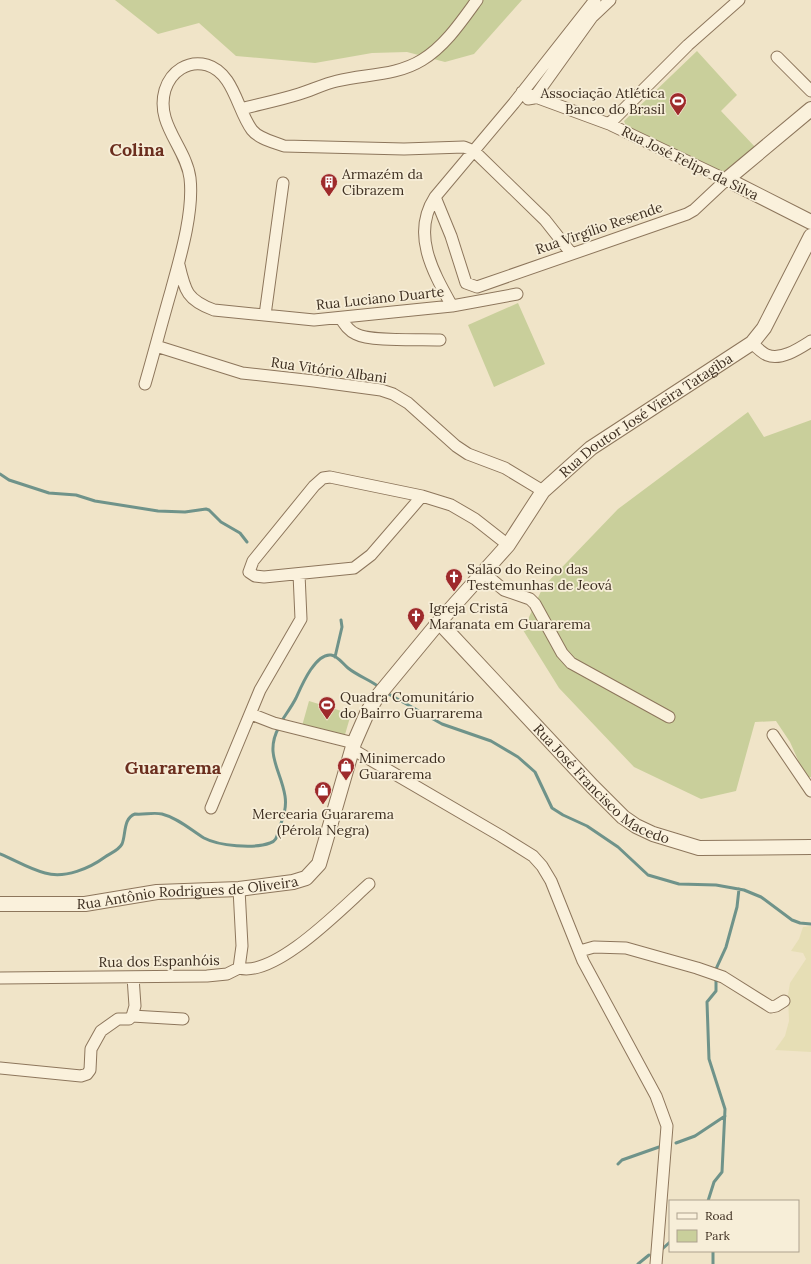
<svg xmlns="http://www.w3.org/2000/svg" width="811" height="1264" font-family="Lora,serif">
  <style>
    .farmland { fill: #e6deb5 }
    .green { fill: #c9cf9b }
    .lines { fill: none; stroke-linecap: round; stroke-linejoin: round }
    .stream { stroke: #6f938a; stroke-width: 3 }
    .minor-casing { stroke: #8d765c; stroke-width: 13 }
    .tertiary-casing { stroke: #8d765c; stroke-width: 16 }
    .minor { stroke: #faf1dc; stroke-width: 11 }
    .tertiary { stroke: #faf1dc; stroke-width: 14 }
    .labels { text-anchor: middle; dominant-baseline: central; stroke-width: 3.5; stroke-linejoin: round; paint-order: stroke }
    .poi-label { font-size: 14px; fill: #3d2e20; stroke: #f7eed8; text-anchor: start }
    .street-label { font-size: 14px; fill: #3d2e20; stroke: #f7eed8 }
    .district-label { font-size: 18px; font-weight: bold; fill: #6b2e1e; stroke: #f7eed8 }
  </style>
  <rect width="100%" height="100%" fill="#f0e4c8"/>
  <path class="farmland" d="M811,926v126l-36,-2 10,-14 4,-15 -1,-26 2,-12 16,-24 -3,-6 -12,-2 8,-12 4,-12z"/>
  <path class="green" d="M115,0h407l-48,54 -29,8 -38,-10 -35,1 -57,10 -79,-7 -37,-33 -41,11z
    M697,51l40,44 -16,16 35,37 -31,28 -99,-50 -2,-5z
    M518,303l27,61 -51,23 -26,-62z
    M748,412l16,25 47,-17v357l-5,1 -16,-36 -14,-21 -21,1 -19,69 -35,8 -67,-32 -75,-79 -36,-58 20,-43 75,-78z
    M309,701l42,13 -7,24 -42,-12z"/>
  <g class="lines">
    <path class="stream" d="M0,474l9,6 40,13 27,2 19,6 63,10 27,1 21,-3 3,1 12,12 19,11 7,9
      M335,657l7,-30 -1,-7
      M385,692l57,32 49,17 27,16 17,15 17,36 11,7 24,11 31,21 30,28 31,9 37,1 28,5 17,7 31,23 8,3 11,1
      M281,722c5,-8 11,-16 15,-24 5,-11 19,-45 35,-43 7,1 12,9 17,13 10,8 22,12 31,19
      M0,854c15,6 29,15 45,19 20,6 45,-5 60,-16 6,-4 14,-7 17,-13 4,-9 1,-26 13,-30 9,1 18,-2 27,0 16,4 29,16 42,24 15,8 50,11 66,5 7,-2 7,-8 9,-14 4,-11 8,-21 6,-33 -4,-26 -21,-42 -6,-69
      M715,971l11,-24 11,-40 2,-18
      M676,1143l19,-7 30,-20
      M618,1164l4,-4 37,-13
      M708,1201l6,-19 8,-10 3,-63 -16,-50 -2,-57 9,-11v-14
      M660,1251l10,-9
      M713,1251v13
      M638,1264l11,-9"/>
    <g class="minor-casing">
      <path id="minor" d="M777,57l34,34
        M522,92l87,32 124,59
        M528,99l6,-1 58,-81 18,-17
        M241,109c19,-5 39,-9 58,-15 13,-4 25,-10 38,-13 28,-7 59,-5 85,-21 23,-14 39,-38 55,-60
        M609,124l79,-79 51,-45
        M435,197l16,39 15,47 11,4 210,-73 7,-4 32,-30
        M179,265c6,26 8,35 35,45l100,10 138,-14 65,-12
        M452,306c-19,-34 -41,-72 -17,-109l79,-94 81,-103
        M265,315l18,-132
        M341,319c4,6 8,12 15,15 15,8 64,5 84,6
        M752,343c4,4 10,10 15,12 14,6 33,-7 44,-14
        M156,346l86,27 72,8 67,9 12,4 15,9 48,43 12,8 37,14 38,23
        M145,384c9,-31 17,-62 26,-93 9,-33 23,-79 19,-113 -4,-31 -35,-54 -25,-88 6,-19 23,-30 42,-25 27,8 30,45 45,65 7,9 22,12 32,16l120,3 60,-2 10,4 71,69 26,33
        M422,496l-51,59 -17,13 -90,9 -9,-1 -6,-4 4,-11 61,-75 9,-8 7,-1 92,19 29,9 24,14 33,26
        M484,573l20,17 26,9 5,5 27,49 9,10 98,54
        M251,714l23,9 80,20
        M773,735l38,56
        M352,749l149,87 32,20 9,10 9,15 32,80 73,135 11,30 -11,138
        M211,808l49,-118 41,-71 -2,-45
        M580,951l14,-4 32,1 71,20 26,9 48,30 5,-1 8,-5
        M239,968c36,10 103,-60 130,-84
        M0,978l207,-2 20,-2 12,-6 3,-22 -3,-57
        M132,1016l51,3
        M0,1068l81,8 6,-2 3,-4 1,-21 10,-18 17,-12h11l3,-3 3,-10 -2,-29"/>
    </g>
    <g class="tertiary-casing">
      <g id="tertiary">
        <path d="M726,180l85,-71"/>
        <path d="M734,183l77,39"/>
        <path id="s1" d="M439,622l153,164 31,31 13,9 17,8 46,14 112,-1"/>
        <path id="s2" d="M0,904h85l72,-12 82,-3 54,-7 13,-4 13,-14 35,-121 14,-32 9,-14 62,-75 69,-77 35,-54 48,-43 161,-105 12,-15 47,-92"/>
      </g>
    </g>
    <use href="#minor" class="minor"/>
    <use href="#tertiary" class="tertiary"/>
  </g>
  <defs>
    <g id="stadium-pin" transform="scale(0.9)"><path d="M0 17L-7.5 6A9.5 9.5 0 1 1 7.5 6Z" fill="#9e2a2b" stroke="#f7eed8"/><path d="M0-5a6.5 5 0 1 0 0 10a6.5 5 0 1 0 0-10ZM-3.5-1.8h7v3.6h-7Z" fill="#fff"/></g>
    <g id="building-pin" transform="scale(0.9)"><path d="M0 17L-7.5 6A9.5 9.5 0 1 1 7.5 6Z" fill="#9e2a2b" stroke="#f7eed8"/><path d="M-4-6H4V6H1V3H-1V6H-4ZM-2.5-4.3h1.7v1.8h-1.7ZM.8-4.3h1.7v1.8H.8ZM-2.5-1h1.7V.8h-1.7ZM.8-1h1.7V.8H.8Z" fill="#fff"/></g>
    <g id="church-pin" transform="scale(0.9)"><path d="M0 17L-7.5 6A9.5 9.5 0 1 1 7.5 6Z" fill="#9e2a2b" stroke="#f7eed8"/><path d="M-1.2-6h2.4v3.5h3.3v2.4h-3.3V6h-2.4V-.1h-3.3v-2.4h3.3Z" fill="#fff"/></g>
    <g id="shop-pin" transform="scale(0.9)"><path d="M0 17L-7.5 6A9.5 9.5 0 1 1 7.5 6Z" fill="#9e2a2b" stroke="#f7eed8"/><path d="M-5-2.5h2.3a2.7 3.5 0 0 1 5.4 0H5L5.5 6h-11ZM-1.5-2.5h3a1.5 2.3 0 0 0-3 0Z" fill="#fff"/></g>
  </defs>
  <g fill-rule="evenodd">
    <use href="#stadium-pin" x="678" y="101"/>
    <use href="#building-pin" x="329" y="182"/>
    <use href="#church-pin" x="454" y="577"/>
    <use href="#church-pin" x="416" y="616"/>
    <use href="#stadium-pin" x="327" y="705"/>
    <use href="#shop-pin" x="346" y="766"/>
    <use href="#shop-pin" x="323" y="790"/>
  </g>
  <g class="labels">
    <g class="poi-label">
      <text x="665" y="93" text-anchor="end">Associação Atlética<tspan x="665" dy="16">Banco do Brasil</tspan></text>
      <text x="342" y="174">Armazém da<tspan x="342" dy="16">Cibrazem</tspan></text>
      <text x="467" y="569">Salão do Reino das<tspan x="467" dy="16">Testemunhas de Jeová</tspan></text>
      <text x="429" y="608">Igreja Cristã<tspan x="429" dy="16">Maranata em Guararema</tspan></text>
      <text x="340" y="697">Quadra Comunitário<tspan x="340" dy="16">do Bairro Guarrarema</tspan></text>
      <text x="359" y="758">Minimercado<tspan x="359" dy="16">Guararema</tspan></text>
      <text x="323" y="814" text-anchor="middle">Mercearia Guararema<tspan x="323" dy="16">(Pérola Negra)</tspan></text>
    </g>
    <g class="street-label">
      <text transform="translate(690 163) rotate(26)">Rua José Felipe da Silva</text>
      <text transform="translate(599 228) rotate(-19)">Rua Virgílio Resende</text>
      <text transform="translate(380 298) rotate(-6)">Rua Luciano Duarte</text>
      <text transform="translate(329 370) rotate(8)">Rua Vitório Albani</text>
      <text stroke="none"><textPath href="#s2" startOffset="898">Rua Doutor José Vieira Tatagiba</textPath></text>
      <text stroke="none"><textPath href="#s1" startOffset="231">Rua José Francisco Macedo</textPath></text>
      <text stroke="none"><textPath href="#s2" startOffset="188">Rua Antônio Rodrigues de Oliveira</textPath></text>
      <text transform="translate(159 961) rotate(-1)">Rua dos Espanhóis</text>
    </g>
    <g class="district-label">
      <text x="137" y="149">Colina</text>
      <text x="173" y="767">Guararema</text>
    </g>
  </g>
  <rect x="669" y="1200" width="130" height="52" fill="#f7eed8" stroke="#ada18e"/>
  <rect x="677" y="1213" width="20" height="6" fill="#faf1dc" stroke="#ada18e"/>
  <text x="705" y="1220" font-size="12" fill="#3d2e20">Road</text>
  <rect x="677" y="1230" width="20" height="12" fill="#c9cf9b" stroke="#ada18e"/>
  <text x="705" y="1240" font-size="12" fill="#3d2e20">Park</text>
</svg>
